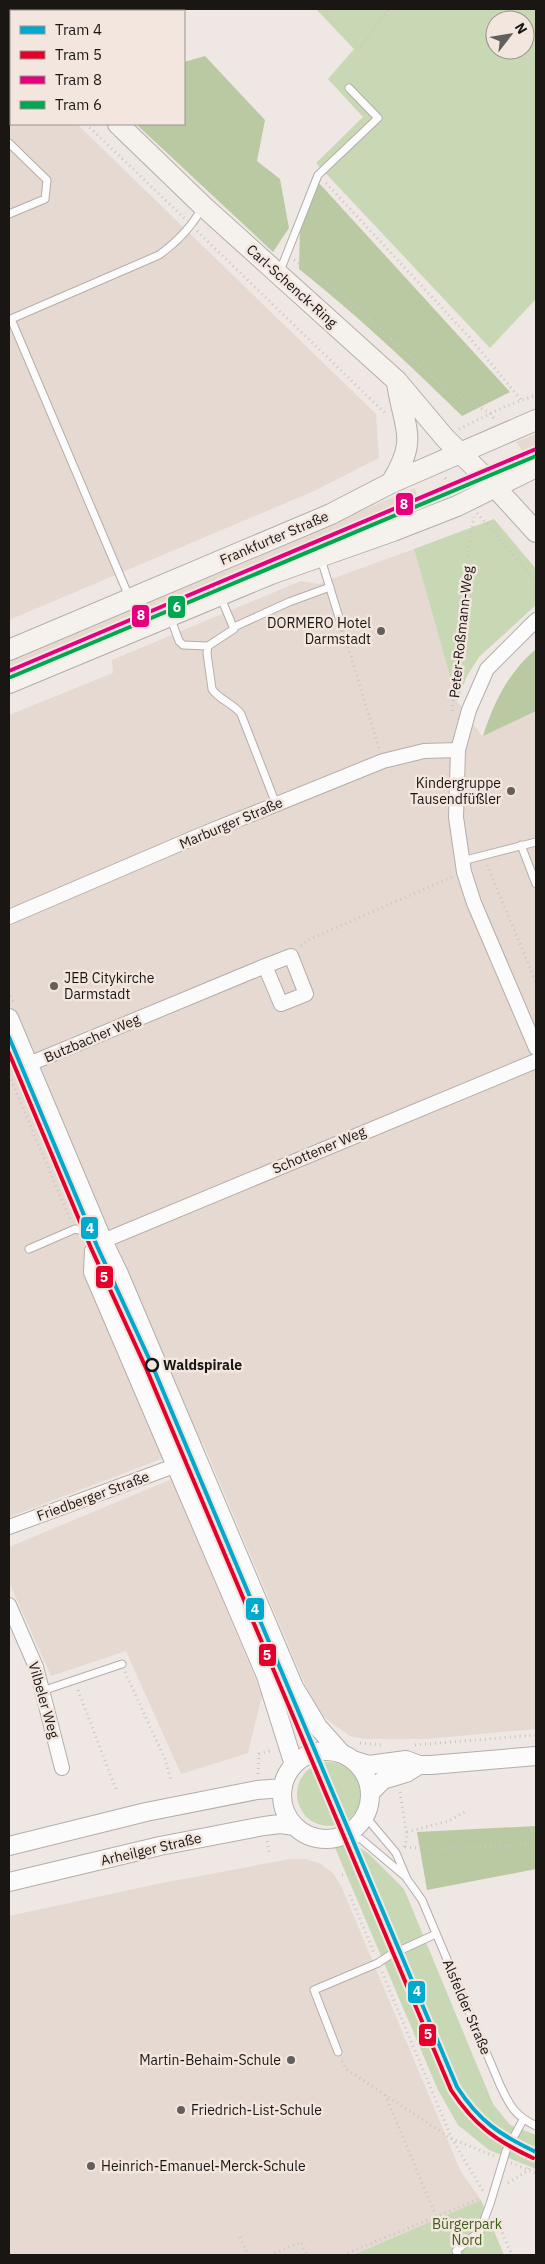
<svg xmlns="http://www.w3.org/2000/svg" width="545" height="2264" font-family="'IBM Plex Sans',sans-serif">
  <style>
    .built { fill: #e6d9d1 }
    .green { fill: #c8d8b4; fill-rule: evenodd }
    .forest { fill: #b9caa3 }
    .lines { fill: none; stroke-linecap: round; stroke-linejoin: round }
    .service-casing { stroke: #b3aeab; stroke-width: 9 }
    .minor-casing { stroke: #b3aeab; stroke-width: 16 }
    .tertiary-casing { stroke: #b3aeab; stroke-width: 20 }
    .secondary-casing { stroke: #b3aeab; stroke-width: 22 }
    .path { stroke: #c8c6c4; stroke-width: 3; stroke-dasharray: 1 4; stroke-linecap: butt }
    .service { stroke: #fcfbfb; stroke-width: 7 }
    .minor { stroke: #fcfbfb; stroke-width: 14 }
    .tertiary { stroke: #fcfbfb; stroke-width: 18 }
    .secondary { stroke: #f5f2ee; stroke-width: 20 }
    .tram-1-casing { stroke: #f2e6df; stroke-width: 8 }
    .tram-2-casing { stroke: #f2e6df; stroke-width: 8 }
    .tram-3-casing { stroke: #f2e6df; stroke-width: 8 }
    .tram-4-casing { stroke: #f2e6df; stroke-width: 8 }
    .tram-1 { stroke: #00a9ce; stroke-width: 4 }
    .tram-2 { stroke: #e4002b; stroke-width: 4 }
    .tram-3 { stroke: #e5007d; stroke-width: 4 }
    .tram-4 { stroke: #00a651; stroke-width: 4 }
    .poi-dot { fill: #645f5c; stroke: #f2e6df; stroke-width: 2 }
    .stop-dot { fill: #f2e6df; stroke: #1a1614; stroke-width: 2.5 }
    .labels { text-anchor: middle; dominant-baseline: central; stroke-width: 5; stroke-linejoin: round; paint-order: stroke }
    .street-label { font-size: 14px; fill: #1a1614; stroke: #f2e6df }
    .poi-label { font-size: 14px; fill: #1a1614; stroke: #f2e6df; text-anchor: end }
    .stop-label { font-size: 14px; font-weight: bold; fill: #1a1614; stroke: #f2e6df; text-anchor: start }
    .park-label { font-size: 14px; fill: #3e6019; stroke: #f2e6df }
    .line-badge { stroke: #f2e6df; stroke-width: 2 }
    .badge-label { font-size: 14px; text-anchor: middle; font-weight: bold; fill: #fff }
  </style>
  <rect width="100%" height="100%" fill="#eee7e3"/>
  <path class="built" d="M9,58l2,2v64h66l299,290 3,44 -65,33 -305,129z
    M536,434v18l-10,4 -10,-14z
    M415,488l4,13 -410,173v-15z
    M414,549l43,152 25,35 54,-25v1018l-110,10h-61l-15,-3 -20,-14 -11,-11 -16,-31 -100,-237 -194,74v-802l104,-42 -1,-13 189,-79 17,3z
    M172,1479l90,216 -14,58 -67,21 -55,-123 -75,25 -42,-94v-35z
    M290,1859h16l15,5 13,10 8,14 119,284 20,28 -128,55h-344v-339l148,-32z"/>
  <path class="green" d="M316,9h220v290l-46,49 -174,-185 47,-46 -35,-38 26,-30zM495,20h30v30h-30z
    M494,519l42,50v36l-57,52 -12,19 -10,25 -43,-152z
    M297 1794a32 32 0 1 1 64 0a32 32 0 1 1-64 0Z
    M350,1841l19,13 35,35 89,215 17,21 26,10v34l-47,-19 -31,-25 -20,-35 -105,-247z
    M481,2200l23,55h-151z"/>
  <path class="forest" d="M18,9h138l2,1 -137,1z
    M205,56l60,64 -8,41 23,18 9,49 -16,24 -137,-128h48v-62z
    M319,183l191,209 -48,24c-52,-51 -105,-101 -163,-147l1,-40z
    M536,649v62l-53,25c11,-34 25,-63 53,-87z
    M536,1826v43l-109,21 -10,-58z"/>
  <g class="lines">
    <g class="service-casing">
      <path id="service" d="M9,143l38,37 -2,19 -36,15
        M280,271l38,-96 60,-57 -29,-30
        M321,559l21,68
        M130,599l-119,-280 148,-64c18,-13 32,-27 43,-47
        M223,603l11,26 -26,17 -1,7 5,36c7,11 21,14 29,25l35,90
        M171,619l8,22 4,4 25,1
        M234,627l55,-25 41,-15
        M521,845l15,39
        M462,861l74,-19
        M29,1249l46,-20 17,4 6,4
        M42,1691l80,-27
        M365,1816l31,37 11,26 15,21 78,185c10,21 14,30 36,41
        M341,1837l20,2 45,38
        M338,2052l-24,-62 64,-27 12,-8 46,-21
        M458,2255l-2,-4 24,-20 10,-27 16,-53 17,-31"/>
    </g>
    <g class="minor-casing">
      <path id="minor" d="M536,620l-49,49 -18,41 -11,40 -2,67 8,55 10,31 62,145
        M9,917l189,-81 185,-75 41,-10 34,-1
        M291,956l15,38 -25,10 -16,-38z
        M29,1064l236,-98
        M103,1241l433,-180
        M9,1527l168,-62
        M9,1605l27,62 26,101"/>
    </g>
    <g class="tertiary-casing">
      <path id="tertiary" d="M9,1018l94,223 -9,10 -1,21 173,404 28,89
        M103,1241l16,33 175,413 24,40 24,27
        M282 1795a44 44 0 1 1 88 0a44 44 0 1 1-88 0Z
        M353,1760l16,5 37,-5 13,5h12l105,-9
        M370,1793l13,-13 23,-7 13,-8
        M9,1846l137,-34 111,-22 26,-2
        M9,1882l151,-36 104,-20 16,-2 15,2"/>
    </g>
    <g class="secondary-casing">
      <path id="secondary" d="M9,17l2,3
        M118,124l85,82 194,175 48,57 50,49 41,45
        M391,483c28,-45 13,-53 6,-100
        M9,650l322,-136 60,-31 145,-63
        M9,683l262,-109 122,-43 64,-25 79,-39"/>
    </g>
    <path class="path" d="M361,47l28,-38
      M9,49l2,3
      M86,124l98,94
      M326,183l144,155 51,62
      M197,231l188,182
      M294,260l55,40 94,87 47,26 5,7
      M459,429l45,-22 32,-12
      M445,478l10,10
      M477,513l59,68
      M345,637l34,111
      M452,711l15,-122 2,-47 5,-25
      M487,865l49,117
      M301,946l7,-6 144,-63
      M9,991l5,13
      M9,1075l61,144
      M125,1672l40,87 6,21
      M78,1690l39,102
      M360,1743l24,2
      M415,1745l121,-10
      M258,1774l1,-20 14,-4
      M400,1792l7,46 -3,9
      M407,1832l42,-11 17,-10
      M267,1841l3,14
      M405,1847l22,2 109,-5
      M342,1875l14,-2 21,-8
      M350,1895l24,58
      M382,1972l70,167 31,52
      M342,2061l4,8 106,70 42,17
      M385,2095l51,121
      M511,2163l25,10
      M508,2183l18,-11 10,-14
      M496,2219l16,36
      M240,2237l8,18
      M270,2255l31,-13 6,13
      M343,2255l138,-57"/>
    <use href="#service" class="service"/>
    <use href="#minor" class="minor"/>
    <use href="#tertiary" class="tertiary"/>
    <use href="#secondary" class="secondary"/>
    <g class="tram-1-casing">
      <path id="tram-1" d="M9,1037l88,209 55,119 305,722c22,34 43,48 79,65"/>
    </g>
    <g class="tram-2-casing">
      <path id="tram-2" d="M9,1053l82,195 55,120 305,722c23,35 45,51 82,68"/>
    </g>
    <g class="tram-3-casing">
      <path id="tram-3" d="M9,671l527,-222"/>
    </g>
    <g class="tram-4-casing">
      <path id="tram-4" d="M11,677l525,-221"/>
    </g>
    <use href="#tram-1" class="tram-1"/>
    <use href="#tram-2" class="tram-2"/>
    <use href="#tram-3" class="tram-3"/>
    <use href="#tram-4" class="tram-4"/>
  </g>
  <g class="poi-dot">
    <circle cx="381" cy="631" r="5"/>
    <circle cx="511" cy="791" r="5"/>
    <circle cx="54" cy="986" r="5"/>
    <circle cx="291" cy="2060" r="5"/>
    <circle cx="181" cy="2110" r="5"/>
    <circle cx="91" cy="2166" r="5"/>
  </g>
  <circle class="stop-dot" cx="152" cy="1365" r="6"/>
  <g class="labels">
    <g class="street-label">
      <text transform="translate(292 286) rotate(42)">Carl-Schenck-Ring</text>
      <text transform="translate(274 538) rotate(-23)">Frankfurter Straße</text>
      <text transform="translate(461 632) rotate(-84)">Peter-Roßmann-Weg</text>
      <text transform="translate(231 823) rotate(-23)">Marburger Straße</text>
      <text transform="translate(92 1038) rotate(-23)">Butzbacher Weg</text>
      <text transform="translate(319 1150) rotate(-23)">Schottener Weg</text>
      <text transform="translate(93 1496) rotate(-20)">Friedberger Straße</text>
      <text transform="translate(44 1700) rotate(74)">Vilbeler Weg</text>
      <text transform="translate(151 1849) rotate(-13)">Arheilger Straße</text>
      <text transform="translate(467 2007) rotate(67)">Alsfelder Straße</text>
    </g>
    <g class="poi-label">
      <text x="371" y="623">DORMERO Hotel<tspan x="371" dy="16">Darmstadt</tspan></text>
      <text x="501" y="783">Kindergruppe<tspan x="501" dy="16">Tausendfüßler</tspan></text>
      <text x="64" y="978" text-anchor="start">JEB Citykirche<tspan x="64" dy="16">Darmstadt</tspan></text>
      <text x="281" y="2060">Martin-Behaim-Schule</text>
      <text x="191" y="2110" text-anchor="start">Friedrich-List-Schule</text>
      <text x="101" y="2166" text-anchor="start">Heinrich-Emanuel-Merck-Schule</text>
    </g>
    <g class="stop-label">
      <text x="163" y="1365">Waldspirale</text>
    </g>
    <g class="park-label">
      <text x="467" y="2224">Bürgerpark<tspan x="467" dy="16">Nord</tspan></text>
    </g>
  </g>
  <g class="line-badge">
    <rect x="395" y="492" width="19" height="24" rx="5" fill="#e5007d"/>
    <rect x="167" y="595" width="19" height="24" rx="5" fill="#00a651"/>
    <rect x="131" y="604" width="19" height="24" rx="5" fill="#e5007d"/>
    <rect x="80" y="1216" width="19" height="24" rx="5" fill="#00a9ce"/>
    <rect x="95" y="1265" width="19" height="24" rx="5" fill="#e4002b"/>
    <rect x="245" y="1597" width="20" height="24" rx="5" fill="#00a9ce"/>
    <rect x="258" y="1643" width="19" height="24" rx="5" fill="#e4002b"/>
    <rect x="407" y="1980" width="19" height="24" rx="5" fill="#00a9ce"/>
    <rect x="418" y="2023" width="19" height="24" rx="5" fill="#e4002b"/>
  </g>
  <g class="badge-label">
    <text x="404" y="509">8</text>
    <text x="177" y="612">6</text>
    <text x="141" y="620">8</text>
    <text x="90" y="1233">4</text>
    <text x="104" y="1282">5</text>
    <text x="255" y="1614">4</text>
    <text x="267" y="1660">5</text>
    <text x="417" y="1996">4</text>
    <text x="428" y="2039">5</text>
  </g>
  <rect width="545" height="2264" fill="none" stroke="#1a1614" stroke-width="20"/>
  <rect x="10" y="10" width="175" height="115" fill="#f2e6df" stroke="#9c938e"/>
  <rect x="20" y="26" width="25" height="8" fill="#00a9ce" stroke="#9c938e"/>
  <text x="55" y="35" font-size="15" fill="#1a1614">Tram 4</text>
  <rect x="20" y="51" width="25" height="8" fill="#e4002b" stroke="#9c938e"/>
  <text x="55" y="60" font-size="15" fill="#1a1614">Tram 5</text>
  <rect x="20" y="76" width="25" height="8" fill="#e5007d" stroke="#9c938e"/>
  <text x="55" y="85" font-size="15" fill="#1a1614">Tram 8</text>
  <rect x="20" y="101" width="25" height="8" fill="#00a651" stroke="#9c938e"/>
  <text x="55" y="110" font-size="15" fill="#1a1614">Tram 6</text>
  <g transform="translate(510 35) rotate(59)"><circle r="24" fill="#f2e6df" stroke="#9c938e"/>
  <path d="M0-4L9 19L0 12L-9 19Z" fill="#645f5c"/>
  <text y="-8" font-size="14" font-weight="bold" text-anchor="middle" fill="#1a1614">N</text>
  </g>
</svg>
